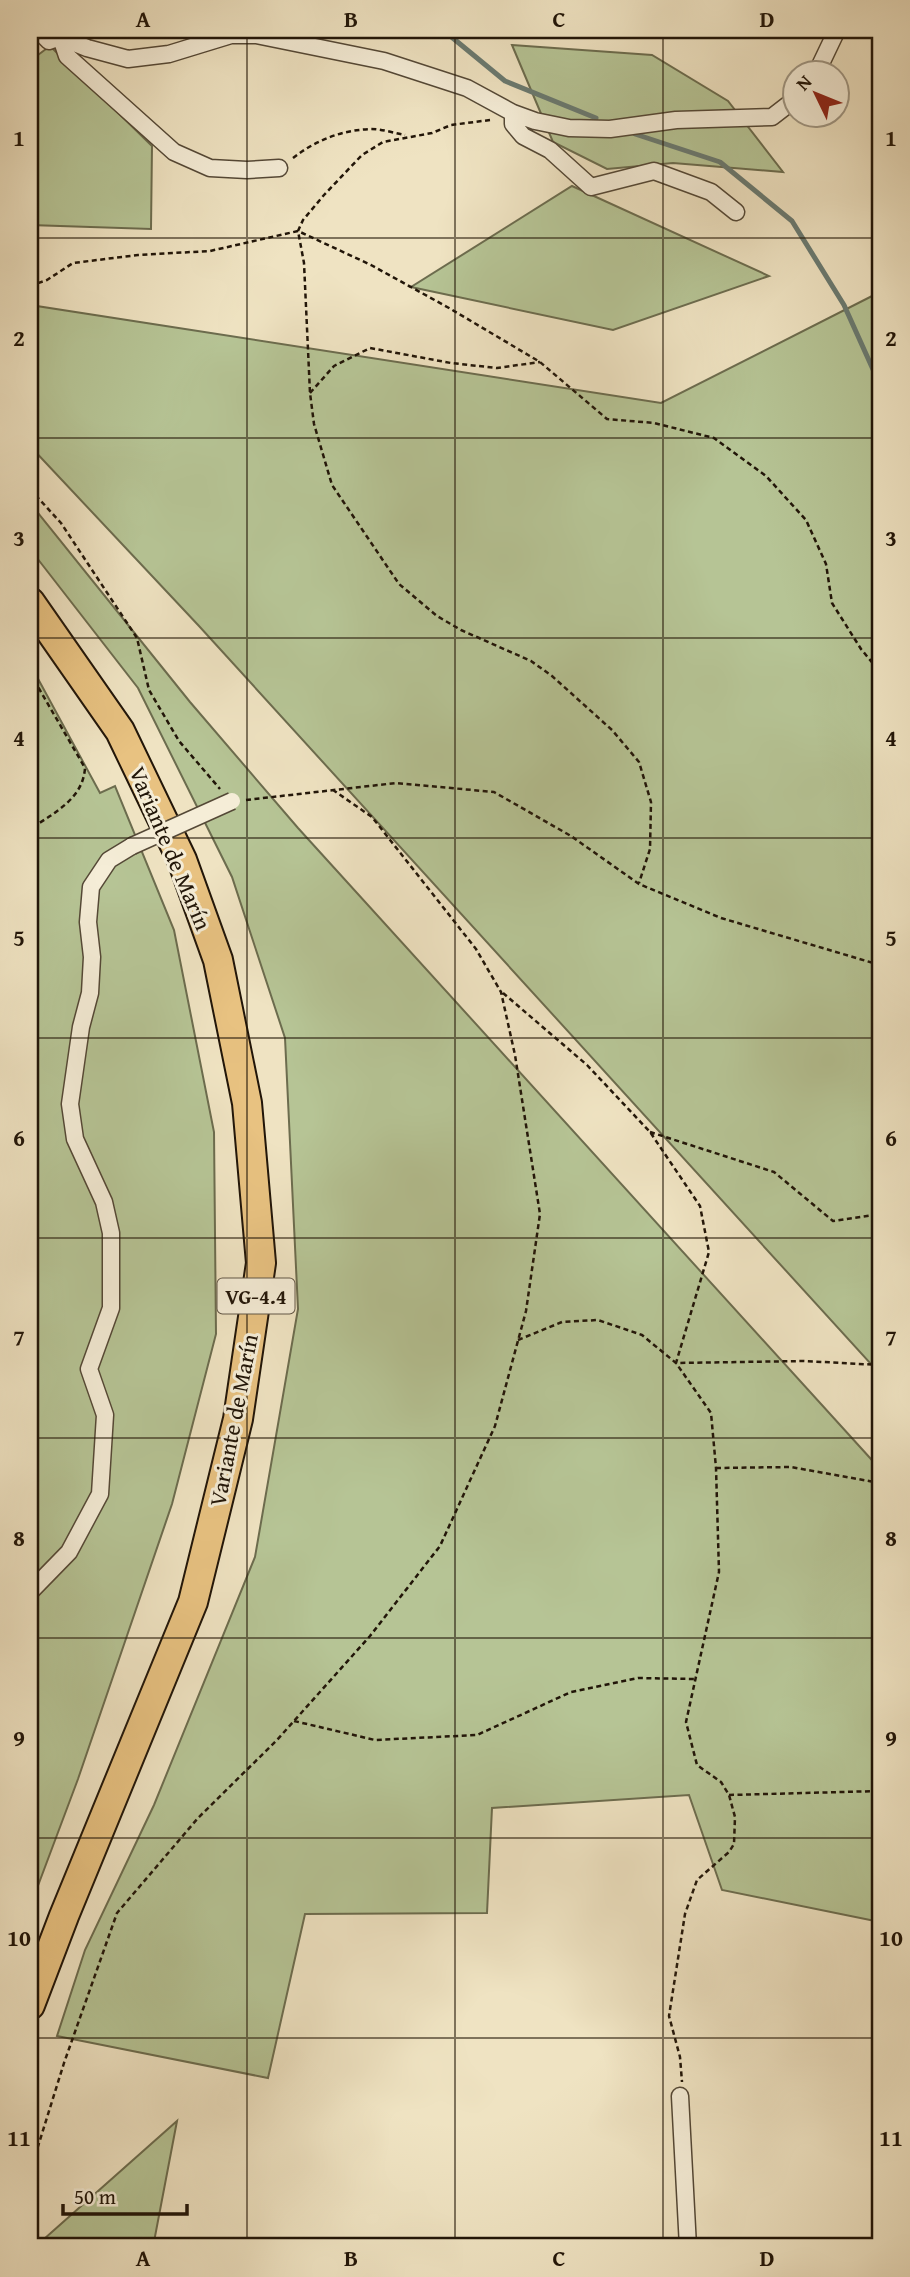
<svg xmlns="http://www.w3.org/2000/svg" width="910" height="2277" font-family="'Gentium Book Plus',serif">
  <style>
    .green { fill: #b6c495; stroke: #6c6c4e; stroke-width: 2 }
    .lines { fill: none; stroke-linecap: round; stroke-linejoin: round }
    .stream { stroke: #6a7a71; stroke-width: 5 }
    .street-casing { stroke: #544836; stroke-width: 19 }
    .highway-casing { stroke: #211508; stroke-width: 32 }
    .path { stroke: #211508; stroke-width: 2.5; stroke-dasharray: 5 3.5; stroke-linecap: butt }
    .street { stroke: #f5edd7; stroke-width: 16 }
    .highway { stroke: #e8c281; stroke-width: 28 }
    .street-bridge-casing { stroke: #544836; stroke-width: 19; stroke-linecap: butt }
    .street-bridge { stroke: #f5edd7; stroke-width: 16 }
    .grid { fill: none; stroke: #211508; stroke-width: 2; stroke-opacity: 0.55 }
    .labels { text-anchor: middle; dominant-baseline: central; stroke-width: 6; stroke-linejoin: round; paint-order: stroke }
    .shield { fill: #f5edd7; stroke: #615646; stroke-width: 2 }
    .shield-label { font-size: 21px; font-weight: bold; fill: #211508 }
    .street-label { font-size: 23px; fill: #211508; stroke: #f5edd7 }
    .neatline { fill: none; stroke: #211508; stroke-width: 2.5 }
    .grid-label { font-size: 23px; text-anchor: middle; font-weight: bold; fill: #211508 }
  </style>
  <rect width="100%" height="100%" fill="#efe3c2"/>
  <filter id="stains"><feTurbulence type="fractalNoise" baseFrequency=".00286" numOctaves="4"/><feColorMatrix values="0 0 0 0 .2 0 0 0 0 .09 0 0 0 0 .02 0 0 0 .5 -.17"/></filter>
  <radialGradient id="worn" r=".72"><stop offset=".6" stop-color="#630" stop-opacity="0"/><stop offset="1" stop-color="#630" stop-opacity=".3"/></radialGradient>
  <path class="green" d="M512,45l140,10 76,46 55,71 -110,-9 -66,6 -54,-27z
    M50,46l102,100 -1,83 -121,-4v-164z
    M572,186l197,90 -156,54 -202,-43z
    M880,292v1082l-681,-748 -169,-180v-141l631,98z
    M30,503l160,199 108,126 582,641v453l-158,-32 -33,-95 -197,13 -5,105 -182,1 -37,164 -211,-42 28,-86 69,-145 101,-248 43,-248 -13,-271 -53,-161 -94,-189 -108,-139z
    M30,664l70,129 15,-7 59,144 40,202 2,202 -44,170 -94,275 -48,128z
    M177,2121l-24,126h-118z"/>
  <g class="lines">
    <path class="stream" d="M443,30l62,51 91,37
      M635,134l85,28 72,59 52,84 36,80"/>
    <g class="street-casing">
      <path id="street" d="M38,30l11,11 11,-4 27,11 41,11 41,-5 62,-19h25l128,26 83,27 46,25 22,8 34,7 41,1 66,-9 96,-3 22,-17
        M59,32l8,24 107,96 36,16 37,2 32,-2
        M816,74l21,-44
        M513,113v11l10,12 27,14 41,37 63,-16 57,21 25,20
        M30,1592l39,-40 31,-58 5,-79 -16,-46 22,-61v-75l-7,-31 -29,-63 -5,-35 11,-77 9,-34 2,-36 -4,-35 3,-35 18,-27 23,-14
        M680,2096l8,151"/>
    </g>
    <g class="highway-casing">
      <path id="highway" d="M30,602l90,129 62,129 36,100 29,143 14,160 -23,156 -45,183 -129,314 -34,89"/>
    </g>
    <path class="path" d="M490,120l-39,5 -19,8 -49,9 -21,13 -38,40 -21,25 -5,11 6,32 6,130 4,31 18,61 67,99 38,32 24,14 70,31 21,15 60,54 27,32 12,40 -1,47 -11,34
      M293,158c23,-18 49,-28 78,-29 11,0 23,4 34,6
      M30,286l17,-6 26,-17 65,-8 72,-4 88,-20 73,34 78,43 91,54 67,57 47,4 60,15 52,38 40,44 20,44 6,39 29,46 19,23
      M310,393l24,-27 36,-18 81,15 46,5 43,-6
      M30,489l31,34 76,115 12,52 30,51 41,48
      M30,673l55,95c-2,31 -31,45 -55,61
      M246,800l150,-17 98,9 77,44 68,48 82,34 159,47
      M503,993l84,72 63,67 50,74 9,46 -33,111 35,50 5,55 3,104 -33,150 11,43 24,17 8,13 6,22 -1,27 -5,8 -32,28 -12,34 -16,102 11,41 2,25
      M650,1132l124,40 59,49 41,-6 6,-12
      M518,1340l44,-18 36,-2 44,15 34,28 128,-2 76,4
      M716,1468l75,-1 89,16
      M294,1721l81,19 102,-5 94,-43 67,-14 56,1
      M729,1795l151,-4
      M30,2172l34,-109 53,-150 81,-95 79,-78 93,-104 70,-90 55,-120 31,-115 14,-97 -25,-159 -14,-63 -25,-43 -104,-132 -39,-27"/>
    <use href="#street" class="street"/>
    <use href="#highway" class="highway"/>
    <g class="street-bridge-casing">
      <path id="street-bridge" d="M132,846l100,-45"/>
    </g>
    <use href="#street-bridge" class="street-bridge"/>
  </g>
  <path class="grid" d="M247,30v2217M455,30v2217M663,30v2217M30,238h850M30,438h850M30,638h850M30,838h850M30,1038h850M30,1238h850M30,1438h850M30,1638h850M30,1838h850M30,2038h850"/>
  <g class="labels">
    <rect class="shield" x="217.5" y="1278.5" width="77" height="35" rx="5"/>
    <g class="shield-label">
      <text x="256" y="1296">VG-4.4</text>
    </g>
    <g class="street-label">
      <text transform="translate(171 848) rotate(67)">Variante de Marín</text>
      <text transform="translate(233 1420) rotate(-79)">Variante de Marín</text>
    </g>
  </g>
  <rect width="910" height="2277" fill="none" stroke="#efe3c2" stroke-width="77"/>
  <g transform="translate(816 94) rotate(313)"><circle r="33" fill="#f5edd7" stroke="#a09784" stroke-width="2"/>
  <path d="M0-5L12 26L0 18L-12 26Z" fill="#8f2418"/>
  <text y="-10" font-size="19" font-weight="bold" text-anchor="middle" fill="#211508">N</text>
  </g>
  <path d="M63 2204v10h124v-10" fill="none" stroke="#211508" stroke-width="3.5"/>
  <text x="74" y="2204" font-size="21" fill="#211508" stroke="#f5edd7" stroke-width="5" paint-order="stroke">50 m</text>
  <rect x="38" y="38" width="834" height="2200" class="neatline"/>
  <g class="grid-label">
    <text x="143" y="27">A</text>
    <text x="351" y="27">B</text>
    <text x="559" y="27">C</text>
    <text x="767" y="27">D</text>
    <text x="19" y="146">1</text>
    <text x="891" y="146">1</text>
    <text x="19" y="346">2</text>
    <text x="891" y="346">2</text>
    <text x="19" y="546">3</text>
    <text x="891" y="546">3</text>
    <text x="19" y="746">4</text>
    <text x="891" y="746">4</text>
    <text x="19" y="946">5</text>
    <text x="891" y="946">5</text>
    <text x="19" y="1146">6</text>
    <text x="891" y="1146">6</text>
    <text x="19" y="1346">7</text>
    <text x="891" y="1346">7</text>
    <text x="19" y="1546">8</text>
    <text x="891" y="1546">8</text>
    <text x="19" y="1746">9</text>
    <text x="891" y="1746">9</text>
    <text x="19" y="1946">10</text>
    <text x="891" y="1946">10</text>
    <text x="19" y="2146">11</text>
    <text x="891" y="2146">11</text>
    <text x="143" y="2266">A</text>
    <text x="351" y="2266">B</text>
    <text x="559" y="2266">C</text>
    <text x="767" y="2266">D</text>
  </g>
  <rect width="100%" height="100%" filter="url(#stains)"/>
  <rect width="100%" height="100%" fill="url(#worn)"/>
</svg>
